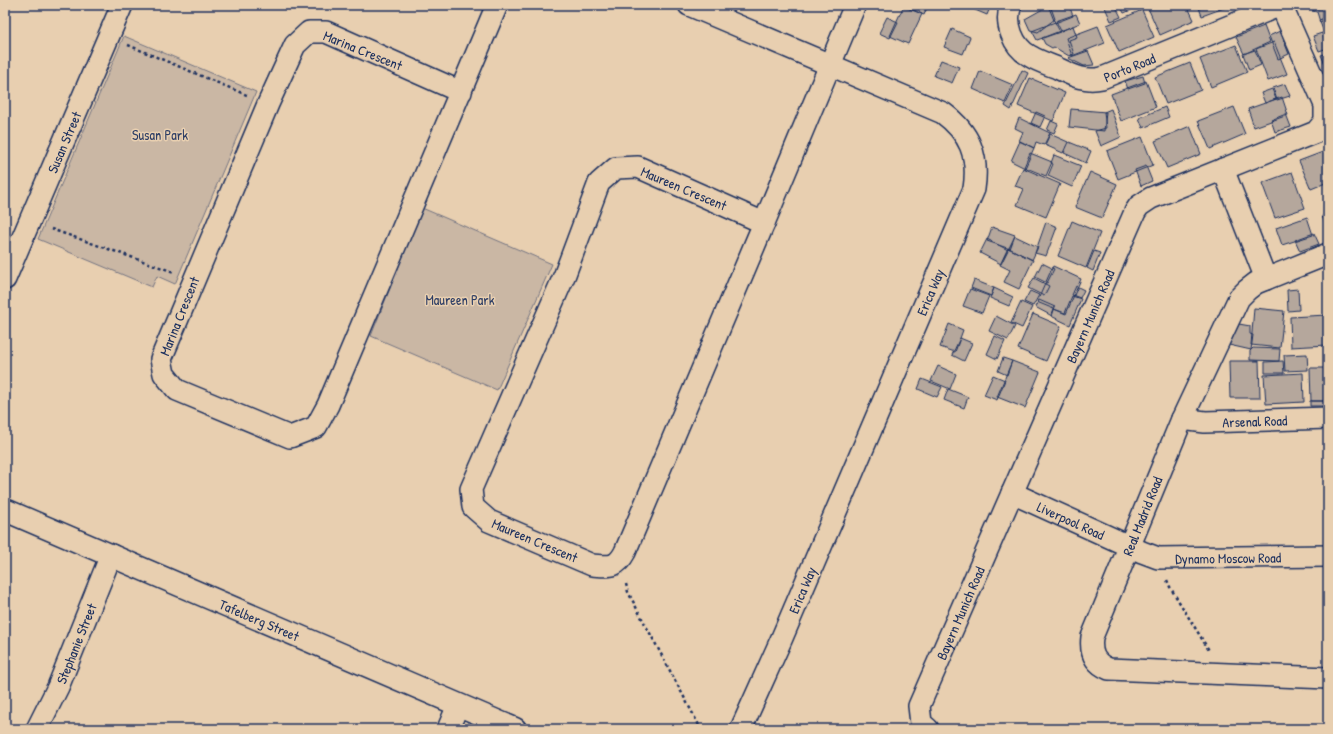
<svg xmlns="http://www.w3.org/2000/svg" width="1333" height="734" font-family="'Patrick Hand',sans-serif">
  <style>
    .green { fill: #cab7a4; stroke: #727381 }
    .building { fill: #b5a79c; stroke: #1b2f5e }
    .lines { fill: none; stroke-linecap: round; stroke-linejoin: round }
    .street-casing { stroke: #1b2f5e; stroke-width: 24 }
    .secondary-casing { stroke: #1b2f5e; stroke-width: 25 }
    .path { stroke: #1b2f5e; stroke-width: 2.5; stroke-dasharray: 3 3; stroke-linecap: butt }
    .street { stroke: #e8cfb0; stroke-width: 21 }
    .secondary { stroke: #e8cfb0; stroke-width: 22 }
    .labels { text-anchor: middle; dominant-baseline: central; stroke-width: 3; stroke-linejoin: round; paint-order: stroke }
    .street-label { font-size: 14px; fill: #1b2f5e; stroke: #e8cfb0 }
    .park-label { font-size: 14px; fill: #2c3d65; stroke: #e8cfb0 }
  </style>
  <rect width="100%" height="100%" fill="#e8cfb0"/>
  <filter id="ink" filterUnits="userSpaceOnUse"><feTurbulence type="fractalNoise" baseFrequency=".025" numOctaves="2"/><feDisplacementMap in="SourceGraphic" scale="8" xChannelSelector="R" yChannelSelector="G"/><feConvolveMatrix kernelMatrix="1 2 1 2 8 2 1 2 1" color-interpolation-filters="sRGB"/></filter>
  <g filter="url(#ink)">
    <path class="green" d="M124,36l132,56 -81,192 -18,-8 -5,11 -114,-48z
      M422,208l130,56 -55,126 -126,-54z"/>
    <path class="building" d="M900,5h28l-4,10z
      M904,5l18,9 -14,30 -18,-8z
      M969,5h22l-4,10 -19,-8z
      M1048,5h21l4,11 -18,7z
      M1050,5l5,14 -17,13 -8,-2 -5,-11z
      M1104,5h11l6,12 -10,4z
      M1120,5h23l-19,8z
      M1155,5h32l7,15 -34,15 -12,-27z
      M1198,5h34l-30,11z
      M1326,5h2v13l-8,4 -3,-10 -5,-1z
      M1142,10l12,27 -35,15 -12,-27z
      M1076,14l4,9 -19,8 -5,-10z
      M887,17l11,5 -8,16 -11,-5z
      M1328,17v25l-9,-22z
      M1055,22l5,10 -23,8 -5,-9z
      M1073,26l4,11 -8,3 5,14 -5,2 -15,-9 -2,1 -7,-4 -3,-6z
      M1098,26l7,17 -33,13 -6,-18z
      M1264,26l6,16 -26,12 -8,-17z
      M952,29l18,8 -7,17 -19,-7z
      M1280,31l9,23 -11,5 -9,-23z
      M1322,33l6,15 -9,3 -6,-15z
      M1274,42l13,32 -19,7 -12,-32z
      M1236,45l11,27 -36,15 -11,-28z
      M1255,50l6,15 -12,5 -6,-16z
      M1088,51l6,14 -10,1 -16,-8z
      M1328,53v18l-7,-16z
      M941,60l18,7 -7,16 -18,-7z
      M1190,63l11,27 -35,14 -11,-27z
      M1022,70l6,3 -17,37 -6,-4z
      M980,71l33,14 -8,18 -32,-14z
      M1143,76l2,7 -17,6 -3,-8z
      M1030,78l35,15 -12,28 -35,-15z
      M1146,81l10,26 -35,14 -10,-27z
      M1285,84l5,12 -13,4 -4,-12z
      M1272,89l4,10 -11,4 -4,-10z
      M1282,97l6,18 -34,12 -6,-18z
      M1165,107l4,10 -26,11 -4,-10z
      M1234,107l11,27 -35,15 -12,-28z
      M1071,109l35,3 -2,19 -35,-4z
      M1111,109l10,28 -20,9 -6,-15 11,-3 -2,-16z
      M1036,112l9,4 -5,11 -9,-4z
      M1286,114l5,13 -16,5 -4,-12z
      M1019,118l31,15 -6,12 -8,-3 -2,6 -15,-7 4,-9 -8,-4z
      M1051,121l7,3 -4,9 -7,-3z
      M1190,126l11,28 -34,14 -12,-27z
      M1050,134l18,8 -5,11 -18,-8z
      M1142,137l11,28 -35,14 -11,-28z
      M1020,141l14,7 -9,20 -14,-7z
      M1069,142l22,9 -5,12 -22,-10z
      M1328,150v32l-17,7 -12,-28z
      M1030,153l22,9 -6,14 -22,-9z
      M1054,155l27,11 -9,21 -24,-11 5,-12 -2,-1z
      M1146,166l6,15 -11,5 -6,-16z
      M1023,168l37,16 -14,33 -29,-12 7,-16 -9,-3z
      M1090,172l27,12 -15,34 -27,-11z
      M1292,172l13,36 -30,10 -13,-35z
      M1328,213v18l-6,-15z
      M1307,217l6,18 -31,10 -6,-17z
      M1072,221l28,12 -14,35 -28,-12z
      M1046,222l11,5 -11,29 -11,-3z
      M992,227l23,8 -5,14 -23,-8z
      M1314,233l5,11 -19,7 -5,-11z
      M1015,236l23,11 -6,13 -23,-12z
      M987,239l21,11 -7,14 -21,-11z
      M1008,248l25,12 -14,29 -15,-7 6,-12 -10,-5z
      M1094,251l6,2 -7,18 -6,-3z
      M1042,263l12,6 -7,14 -12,-6z
      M1053,266l28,13 -15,35 -29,-12z
      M1034,278l15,8 -5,10 -16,-8z
      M974,280l20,8 -3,8 -20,-8z
      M1076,286l8,4 -4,8 -8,-3z
      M994,288l19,9 -4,9 -19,-8z
      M970,289l19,7 -7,17 -19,-7z
      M1298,289l1,21 -11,1 -1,-21z
      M1030,291l9,4 -6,11 -9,-4z
      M1072,296l9,3 -11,26 -19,-9 3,-7 11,4z
      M1039,300l16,7 -3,9 -17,-9z
      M1021,302l11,5 -10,21 -11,-5z
      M1254,308l30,3 -4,37 -29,-3z
      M1033,314l28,12 -15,35 -28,-12z
      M1327,315l1,30 -37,2 -1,-30z
      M996,316l19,10 -7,14 -19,-9z
      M949,324l14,6 -8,22 -15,-5z
      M1239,324l11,2v8l3,1 -2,15 -22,-5z
      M995,336l10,5 -8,18 -10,-5z
      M960,338l12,5 -8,18 -12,-6z
      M1253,348l27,1 -1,12 -29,-1v-9z
      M1307,354l1,16 -23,1 -1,-16z
      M1003,358l9,3 -5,14 -9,-4z
      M1012,361l28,11 -15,36 -28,-11z
      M1229,361h30l1,37h-30z
      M1283,361l1,12h-19v-11z
      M938,366l18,8 -6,15 -19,-8z
      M1310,368h17l1,33h-17z
      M1303,373l1,29 -38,2 -2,-29z
      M993,375l12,5 -8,20 -13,-5z
      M922,379l20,8 -5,10 -19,-8z
      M948,389l20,8 -4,11 -20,-8z
      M1310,401h18v5h-18z"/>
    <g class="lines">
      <g class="street-casing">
        <g id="street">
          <path d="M689,5l254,108c27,20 36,43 31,76l-193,451 -40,89"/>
          <path id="s1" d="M1011,5c-7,18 2,42 19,51 8,5 17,8 25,11 17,8 28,15 47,11l179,-73"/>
          <path d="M461,92l-135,-60h-17l-14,13 -27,59 -107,255 3,15 13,16 113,47 26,-10 12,-22 169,-400"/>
          <path d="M638,167l126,56 -139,329c-9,17 -16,14 -33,13l-103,-44 -16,-14 -2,-18 94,-215 34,-91 17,-15z"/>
          <path d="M1223,169l43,110"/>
          <path d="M764,223l91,-218"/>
          <path d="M1328,254l-72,29 -9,7 -8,8 -57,121 -90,218c-2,16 2,26 17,32l219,9"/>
          <path id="s2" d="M5,279l117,-274"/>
          <path id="s3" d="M1182,419l23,3 123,-4"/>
          <path id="s4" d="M1012,493l130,59 16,6 170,-2"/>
          <path id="s5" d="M37,729l21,-42 53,-132"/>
          <path d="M448,729l10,-24"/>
          <path id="s6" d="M928,729l-7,-6 -2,-17 216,-494 4,-6 12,-8 165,-66 9,-11v-16l-44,-100"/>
        </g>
      </g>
      <g class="secondary-casing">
        <g id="secondary">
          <path id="s7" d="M5,510l510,219"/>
        </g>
      </g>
      <path class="path" d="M128,45l121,51
        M51,229l123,43
        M1167,580l3,7 40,65
        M626,584l2,8 73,137"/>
      <use href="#street" class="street"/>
      <use href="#secondary" class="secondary"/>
    </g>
  </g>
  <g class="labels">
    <g class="street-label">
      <text transform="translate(363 50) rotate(22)">Marina Crescent</text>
      <text stroke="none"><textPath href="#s1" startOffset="165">Porto Road</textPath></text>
      <text stroke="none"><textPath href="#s2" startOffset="149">Susan Street</textPath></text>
      <text transform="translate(684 188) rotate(23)">Maureen Crescent</text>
      <text transform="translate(930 292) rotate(-67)">Erica Way</text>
      <text transform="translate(179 316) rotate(-68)">Marina Crescent</text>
      <text stroke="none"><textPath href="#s6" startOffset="452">Bayern Munich Road</textPath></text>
      <text stroke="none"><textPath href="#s3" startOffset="73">Arsenal Road</textPath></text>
      <text transform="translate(1142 516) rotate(-68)">Real Madrid Road</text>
      <text stroke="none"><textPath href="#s4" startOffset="65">Liverpool Road</textPath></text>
      <text transform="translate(535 540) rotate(23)">Maureen Crescent</text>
      <text stroke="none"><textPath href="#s4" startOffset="230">Dynamo Moscow Road</textPath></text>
      <text transform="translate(802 590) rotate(-67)">Erica Way</text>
      <text stroke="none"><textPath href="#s6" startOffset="128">Bayern Munich Road</textPath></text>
      <text stroke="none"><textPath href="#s7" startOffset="277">Tafelberg Street</textPath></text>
      <text stroke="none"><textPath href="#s5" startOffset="94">Stephanie Street</textPath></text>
    </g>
    <g class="park-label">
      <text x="160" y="134">Susan Park</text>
      <text x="460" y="299">Maureen Park</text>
    </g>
  </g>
  <rect width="1333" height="734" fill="none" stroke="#e8cfb0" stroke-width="20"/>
  <rect x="10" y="10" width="1313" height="714" fill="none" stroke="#1b2f5e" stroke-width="1.5" filter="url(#ink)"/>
</svg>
